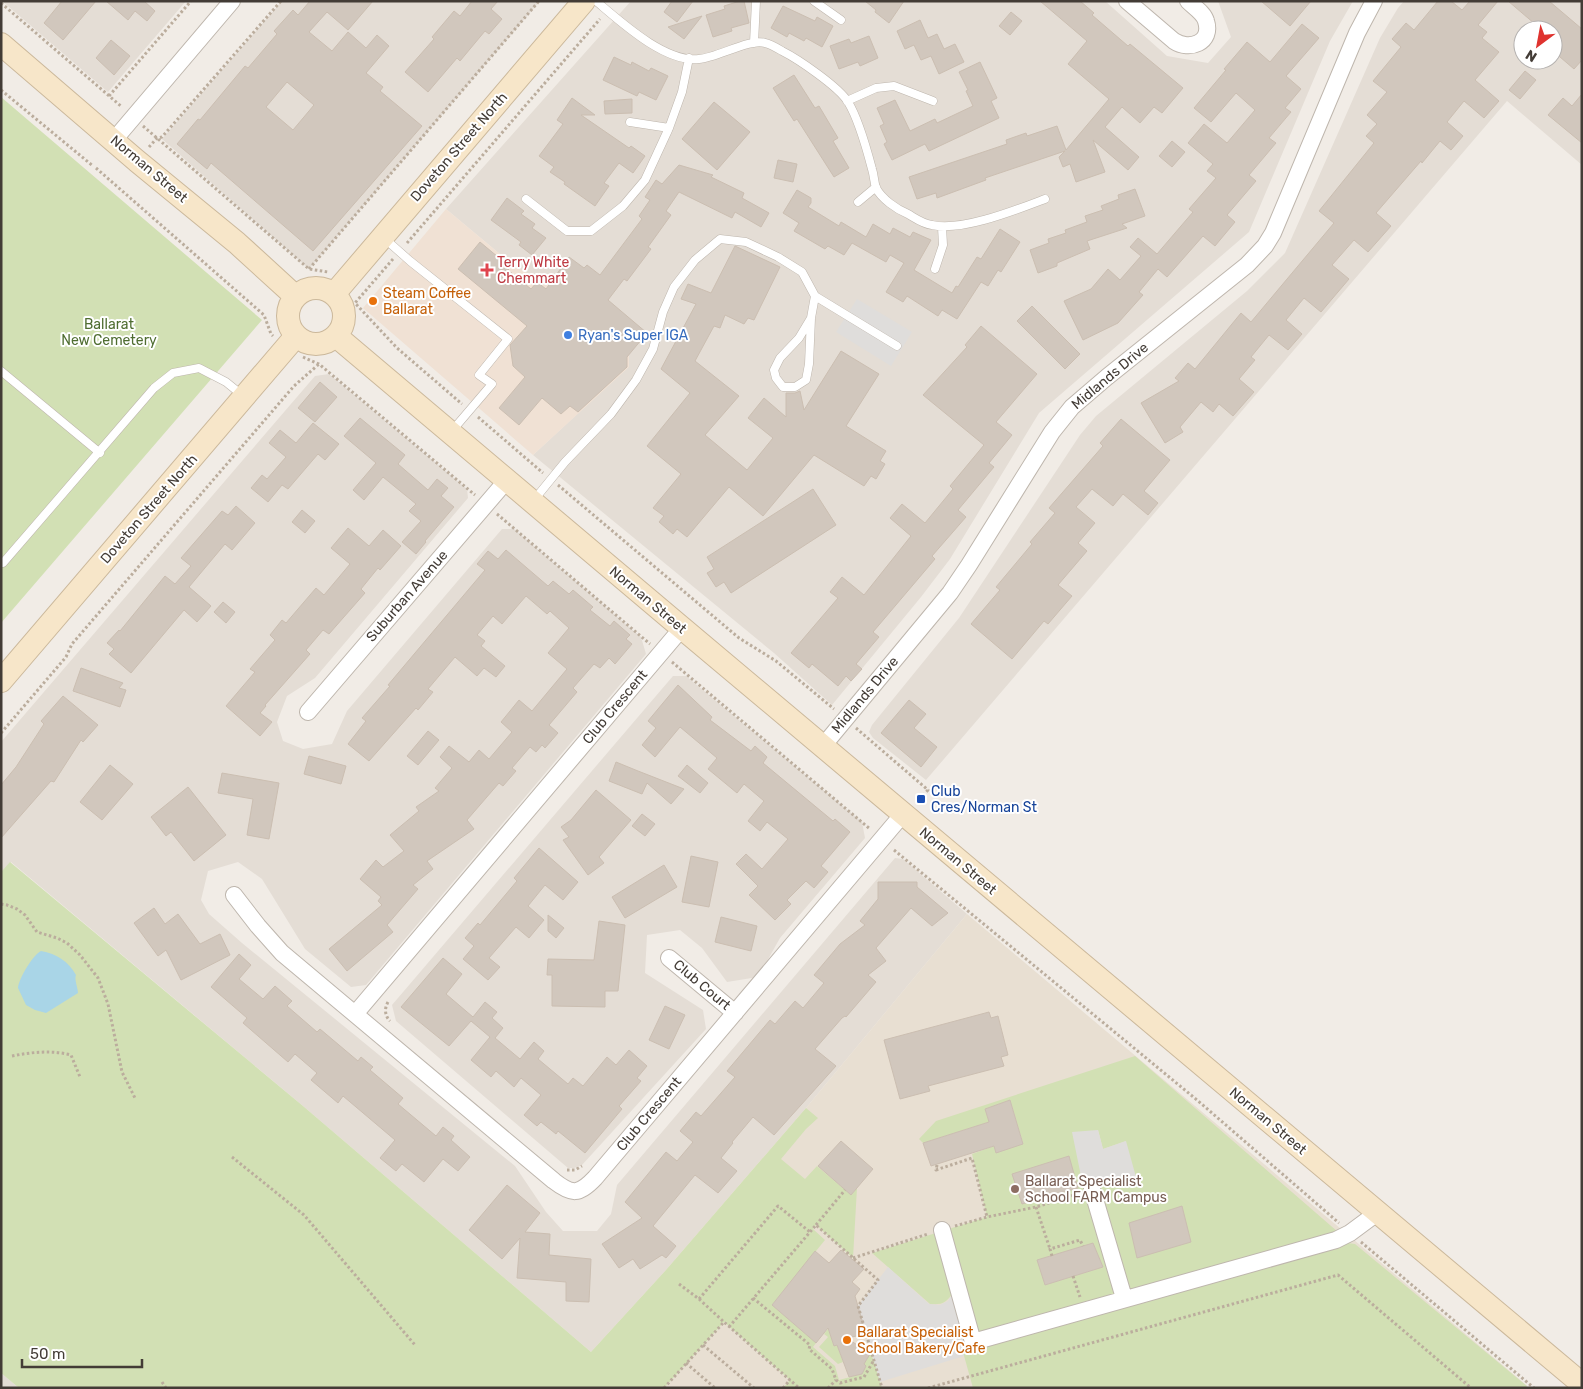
<svg xmlns="http://www.w3.org/2000/svg" width="1583" height="1389" font-family="Rubik,sans-serif">
  <style>
    .residential { fill: #e4ddd5; fill-rule: evenodd }
    .commercial { fill: #f0e1d4 }
    .education { fill: #e8dfd2 }
    .green { fill: #d2e0b4; fill-rule: evenodd }
    .parking { fill: #dfdddb }
    .water { fill: #a9d5e7 }
    .building { fill: #d1c7bd; stroke: #cbbeb1; fill-rule: evenodd }
    .lines { fill: none; stroke-linecap: round; stroke-linejoin: round }
    .lane-casing { stroke: #beb6ad; stroke-width: 9 }
    .street-casing { stroke: #beb6ad; stroke-width: 18 }
    .secondary-casing { stroke: #cbb89b; stroke-width: 24 }
    .path { stroke: #bbad9d; stroke-width: 3; stroke-dasharray: 2.5 2.5; stroke-linecap: butt }
    .lane { stroke: #fff; stroke-width: 8 }
    .street { stroke: #fff; stroke-width: 16 }
    .secondary { stroke: #f7e6c9; stroke-width: 22 }
    .health-dot { fill: #e0444e; stroke: #fff; stroke-width: 2 }
    .food-dot { fill: #e8710a; stroke: #fff; stroke-width: 2 }
    .shop-dot { fill: #3f7fe0; stroke: #fff; stroke-width: 2 }
    .transit-dot { fill: #1a4fb4; stroke: #fff; stroke-width: 2 }
    .education-dot { fill: #8d6e63; stroke: #fff; stroke-width: 2 }
    .labels { text-anchor: middle; dominant-baseline: central; stroke-width: 4; stroke-linejoin: round; paint-order: stroke }
    .street-label { font-size: 14px; fill: #433c36; stroke: #fff }
    .health-label { font-size: 14px; fill: #be3a42; stroke: #fff; text-anchor: start }
    .food-label { font-size: 14px; fill: #c56008; stroke: #fff; text-anchor: start }
    .park-label { font-size: 14px; fill: #4f6d31; stroke: #fff }
    .shop-label { font-size: 14px; fill: #366cbe; stroke: #fff; text-anchor: start }
    .transit-label { font-size: 14px; fill: #164399; stroke: #fff; text-anchor: start }
    .education-label { font-size: 14px; fill: #785e54; stroke: #fff; text-anchor: start }
  </style>
  <rect width="100%" height="100%" fill="#f1ece6"/>
  <path class="residential" d="M2,1h184l-78,91z
    M282,1h258l-231,268 -147,-130z
    M631,1h474l62,55 41,7 23,-26 -13,-36h135l-23,40 -81,191 -210,181 -89,146 -29,38 -89,108 -58,-52 -241,-198 95,-88 -70,-73 -45,-29 -67,-56z
    M1404,1h178v164l-75,-64 -581,679 -53,-42 -4,-6 3,-7 87,-107 121,-183 16,-19 151,-125 38,-38 95,-215 18,-30zM1523,30h30v30h-30z
    M329,374l138,115 1,9 -153,180 -28,18 -10,26 6,19 20,8 29,-5 15,-33 155,-182h12l127,108 5,17 -280,331 -15,2 -46,-38 -43,-70 -24,-17 -30,9 -7,29 8,14 33,29 273,223 31,46 17,19h34l14,-17 6,-29 278,-327 8,1 64,55 -161,194 -140,162 -75,82 -288,-246 -292,-244 -10,10v-130l314,-366z
    M673,676h13l176,146 3,16 -85,100 -22,39 -31,5 -25,-34 -22,-18 -33,5 -2,38 58,37 3,19 -124,136 -8,3h-6l-172,-147 -4,-16z
    M1,1373l18,15h-18z"/>
  <path class="commercial" d="M446,209l67,56 30,17 86,62v23l-96,88 -170,-147z"/>
  <path class="education" d="M967,914l551,464 9,8 -2,2h-904l-30,-36 75,-82 140,-162z"/>
  <path class="green" d="M1,97l261,223 -261,303z
    M10,862l293,244 288,246 75,-82 140,-162 12,10 -12,11 -25,30 24,20 12,-13 34,29 6,-7 -4,70 -37,-33 -3,4 12,11 -53,65 44,38 -3,4 22,19 4,14 23,-6 4,-8 -2,-2 6,-10 4,6 8,28h-99l7,-8 -66,-58 -60,66h-645l-18,-15v-501z
    M1135,1056l203,176 -6,9 23,3 172,142 -2,2h-552l-12,-43 11,-3 -19,-49c-7,10 -11,12 -23,11l-58,-51 115,-36 -15,-63 22,-8 3,6 26,-9 -13,-43 -25,9 4,13 -66,21 -4,-4 17,-18zM1098,1130l5,19 23,-8 -42,50zM1093,1243l10,24 -58,18 -7,-25z
    M828,1329l6,17 3,-1 6,17 -5,2 -19,-17 9,-10 -4,-3z"/>
  <path class="parking" d="M857,299l55,33 -21,34 -55,-34z
    M1098,1130l5,19 23,-8 10,36 -52,14 -12,-59z
    M888,1267l41,37 11,1 8,-4 5,-8 20,49 -12,3 3,11 -84,26 -22,-76z"/>
  <path class="water" d="M41,951c16,3 27,10 35,24 -2,4 2,13 2,18l-32,20 -11,-3 -9,-5 -8,-17c1,-10 15,-33 23,-37z"/>
  <path class="building" d="M62,1h34l-33,39 -19,-17z
    M106,1h38l11,10 -8,10 -12,-10 -7,9z
    M310,1h63l-25,29 -21,-18 -18,20 23,19 16,-19 18,16 11,-13 12,11 -23,27 17,14 -3,4 42,35 -109,125 -102,-88 -4,6 -30,-25 21,-25 2,1 45,-54 3,2 29,-34 -3,-3 19,-21 5,5zM287,82l27,23 -21,25 -27,-23z
    M472,1h26l-7,8 11,10 -13,15 -4,-3 -25,30 -3,-3 -29,34 -23,-20 29,-33 -2,-2 22,-26 6,5z
    M672,1h21l-16,21 -13,-10z
    M740,1h4l5,22 -18,5 1,3 -19,6 -7,-22 19,-6 -1,-3z
    M865,1h39l-15,22 -14,-11 1,-2z
    M1040,1h40l14,12 -2,2 36,31 2,-2 53,44 -21,25 -8,-6 -14,16 -18,-16 -17,20 34,30 -11,13 -35,-30 12,32 -29,10 -6,-18 -7,3 -4,-10 6,-6 -80,27 1,2 -49,18 -1,-5 -19,6 -8,-22 98,-33 -1,-4 20,-7 1,3 30,-10 9,24 43,-51 -41,-35 19,-23z
    M1261,1h50l-21,25z
    M1438,1h13l11,9 8,-9h28l-20,24 9,7 -5,6 17,14 -24,28 24,21 -15,17 -20,-17 -17,21 16,14 -12,14 -11,-9 -18,22 -1,-2 -45,52 15,13 -23,26 -14,-12 -22,25 17,14 -28,33 -17,-14 -18,22 16,14 -14,16 -19,-15 -18,22 4,3 -16,19 15,13 -21,24 -14,-12 -6,8 -12,-10 -21,25 3,5 -18,11 -24,-40 38,-22 -4,-3 13,-15 7,6 46,-56 10,9 83,-99 -15,-12 55,-68 -8,-7 11,-12 -10,-9 20,-23 -14,-11 28,-34 -9,-8 14,-16 8,7z
    M1508,1h41l33,28v31l-8,9 -21,-18v-21h-11z
    M783,6l32,15 2,-4 16,9 -11,21 -16,-9 -2,3 -15,-8 -2,4 -16,-9z
    M1011,12l11,9 -12,14 -11,-9z
    M702,16l-18,23 -16,-12z
    M920,20l8,18 9,-4 7,15 11,-5 9,18 -25,12 -8,-18 -10,4 -7,-15 -9,4 -8,-18z
    M1302,24l17,14 -33,38 15,13 -16,19 6,4 -22,26 7,5 -27,32 7,6 -29,34 8,7 -20,24 -12,-10 -36,41 -9,-8 -19,23 4,3 -25,28 -35,17 -19,-39 27,-12 17,-20 12,11 21,-24 -11,-9 8,-9 19,16 36,-42 -4,-3 27,-31 -9,-7 6,-7 -25,-21 16,-19 23,19 28,-33 -19,-17 -25,29 -17,-14 32,-38 -2,-1 23,-27 23,20z
    M869,36l9,22 -18,8 -2,-4 -19,7 -9,-23 19,-7 2,4z
    M111,40l19,16 -16,19 -18,-17z
    M614,57l17,8 1,-3 17,9 2,-3 17,8 -12,24 -17,-8 -2,4 -34,-16z
    M980,62l17,36 -6,3 8,17 -70,33 -4,-7 -33,16 -8,-16 3,-2 -7,-16 4,-2 -7,-16 18,-8 15,31 25,-12 2,4 36,-17 -7,-15 2,-1 -9,-18z
    M1525,71l11,9 -16,19 -11,-9z
    M794,75l21,33 4,-2 19,32 -5,3 16,27 -15,9 -37,-58 -3,2 -21,-33z
    M1582,94v49l-34,-28 15,-17 9,8z
    M572,98l23,17h-14l48,33 2,-2 14,10 -12,17 -14,-10 -15,20 5,3 -14,20 -31,-22 1,-2 -15,-10 4,-5 -15,-11 24,-32 -6,-4z
    M632,99v14l-27,1 -1,-13z
    M714,102l36,30 -33,38 -35,-31z
    M1172,141l13,11 -13,15 -13,-11z
    M778,160l19,4 -4,18 -19,-4z
    M679,165l34,10 -2,2 33,16 -2,5 27,15 -8,14 -26,-15 -3,6 -53,-26 -13,19 5,4 -23,32 3,2 -24,32 -3,-2 -16,21 39,33 -20,24v10l-49,45 -8,-6 -9,8 -19,-16 -23,27 -20,-17 26,-31 -12,-11 -3,-21 17,-19 -69,-57 22,-27 30,25 -2,3 23,19 6,-7 9,7 23,-32 15,11 3,-3 13,10 42,-56 -3,-3 11,-16 -5,-3 11,-17 6,4z
    M1135,189l10,27 -23,8 5,4 -40,13 3,8 -33,14v3l-19,7 -8,-23 19,-7 -1,-4 18,-6 -1,-3 22,-8 -2,-6 18,-6 -2,-4 18,-7 -1,-4z
    M797,190l14,8v5l-3,4 31,19 2,-4 25,15 7,-13 17,10 3,-6 17,9 3,-5 18,8 -17,30 38,23 4,-7 2,1 19,-30 4,2 19,-30 20,13 -19,30 -3,-2 -10,16 -7,-4 -24,37 -15,-9 -4,6 -31,-20 -4,6 -17,-10 18,-29 -14,-8 -4,7 -34,-19 -8,12 -16,-9 -3,3 -31,-18 5,-8 -16,-10z
    M507,198l17,13 -3,3 14,10 -3,4 14,10 -14,17 -13,-10 2,-3 -30,-22z
    M735,246l45,21 -26,53 -6,-2 -4,6 -19,-9 -5,13 -6,-2 -19,35 44,35 -34,39 42,35 26,-32 -25,-20 16,-20 22,19v-24h9l5,-2 4,19 37,-59 38,23 -33,52 40,25 -6,10 5,3 -9,15 -5,-3 -7,10 -50,-31 -51,61 -34,-29 -42,50 -10,-8 -4,5 -14,-12 5,-6 -11,-8 28,-34 -34,-28 43,-53 -29,-24 35,-65 -15,-5 7,-15 23,9z
    M1032,306l48,48 -15,15 -48,-48z
    M981,326l56,48 -41,48 16,13 -23,28 5,4 -36,43 8,7 -34,39 3,3 -62,73 6,5 -23,27 6,5 -11,12 -5,-5 -8,10 -26,-22 -3,4 -18,-15 47,-55 -8,-6 12,-15 22,18 47,-59 -21,-18 12,-14 23,19 28,-34 -3,-3 34,-41 -61,-50 44,-48 -2,-2z
    M320,382l17,15 -22,25 -17,-14z
    M360,418l45,37 -7,9 30,26 9,-11 11,9 -7,8 13,11 -29,34 1,1 -10,12 -14,-12 19,-21 -12,-10 7,-7 -33,-27 -19,23 -11,-10 23,-27 -32,-27z
    M1121,419l49,41 -26,31 14,12 -10,12 -25,-21 -10,12 -21,-17 -16,18 19,16 -17,20 9,8 -29,34 14,11 -24,28 -4,-3 -32,38 -41,-35 29,-34 -4,-3 36,-43 -2,-2 25,-29 -6,-5 54,-62 -3,-3z
    M313,423l26,21 -14,16 -7,-6 -30,35 -6,-4 -14,17 -17,-14 11,-13 5,4 19,-22 -17,-14 11,-13 16,13z
    M813,489l23,36 -105,68 -7,-11 -8,5 -9,-14 7,-4 -7,-12z
    M236,506l19,17 -23,27 -7,-6 -36,43 22,19 -14,16 -13,-12 -53,63 -22,-19 5,-5 -7,-6 12,-13 1,1 45,-55 10,8 16,-18 -10,-8 41,-47 6,4z
    M302,510l13,11 -10,12 -13,-11z
    M348,528l21,18 14,-16 18,16 -21,24 -2,-2 -17,21 4,4 -36,41 -6,-4 -17,20 4,4 -45,51 1,1 -6,7 12,9 -12,14 -34,-30 29,-34 -5,-3 25,-29 -5,-5 12,-15 4,3 30,-35 8,7 26,-31 -19,-16z
    M506,550l42,36 5,-5 16,13 4,-4 20,17 -3,3 20,16 4,-5 16,14 -4,4 6,5 -17,20 -6,-6 -9,10 -6,-4 -21,24 4,4 -28,33 9,8 -13,15 -3,-3 -6,7 -6,-5 -18,21 4,3 -13,15 -4,-3 -32,37 7,9 -47,32 6,8 -20,16 5,4 -31,36 6,7 -46,39 -18,-22 53,-44 -4,-4 3,-4 -21,-18 16,-19 7,7 21,-16 -14,-16 29,-24 -3,-4 23,-16 -4,-3 17,-20 -12,-11 9,-11 20,16 10,-12 10,9 23,-27 -11,-10 18,-22 13,11 35,-42 -19,-16 21,-25 -19,-17 -3,3 -21,-18 -24,28 -9,-8 -16,19 8,6 -4,5 24,20 -9,11 -12,-9 -7,8 -22,-19 -27,32 5,3 -15,18 -2,-2 -47,53 -21,-17 18,-23 -4,-3 28,-32 -2,-1 97,-115 -8,-6 11,-13 10,8z
    M223,602l12,10 -9,11 -12,-11z
    M81,668l42,15 -4,5 7,2 -6,17 -47,-16z
    M678,685l34,32 -2,3 41,31 4,-5 12,11 -4,6 70,58 2,-2 15,13 -29,34 7,6 -14,16 -8,-7 -19,19 4,4 -16,16 -26,-25 9,-9 -22,-22 10,-10 16,15 26,-30 -21,-17 -7,9 -12,-10 16,-20 -20,-17 -7,9 -29,-24 9,-11 -37,-31 -25,30 -13,-12 14,-17 -8,-7z
    M63,696l35,29 -15,17 -2,-2 -27,42 -3,-1 -50,57v-53l15,-18 28,-43 -3,-3z
    M909,700l17,14 -12,14 23,19 -16,20 -40,-34z
    M428,731l11,9 -21,25 -11,-9z
    M309,756l37,10 -5,18 -37,-10z
    M616,762l22,9 46,18 -13,15 -24,-21 -5,11 -33,-13z
    M110,765l23,19 -31,36 -22,-18z
    M687,765l21,18 -8,10 -22,-17z
    M222,773l57,10 -10,56 -22,-4 6,-36 -35,-6z
    M188,787l38,48 -32,26 -23,-29 -5,4 -15,-19z
    M596,790l35,30 -32,37 5,6 -16,12 -25,-35 6,-3 -8,-10 10,-7z
    M642,814l13,10 -10,12 -13,-10z
    M539,848l39,34 -15,18 -18,-15 -17,21 16,14 -15,18 -13,-11 -27,31 11,9 -12,13 -25,-21 11,-13 -9,-8 13,-15 2,2 37,-44 -3,-3z
    M691,856l27,6 -9,45 -27,-5z
    M664,865l13,22 -52,31 -13,-21z
    M878,882h39v5l31,26 -16,13 -21,-18 -35,40 10,13 -18,14 8,7 -30,35 -1,-1 -3,2 -27,31 21,17 -62,69 -21,-18 -21,25 1,1 -12,15 16,13 -19,22 -23,-18 -42,51 23,20 -10,12 -4,-3 -22,14 -7,-10 -14,9 -17,-24 40,-26 -17,-16 41,-50 11,9 16,-19 -13,-11 16,-19 5,4 34,-39 -8,-6 43,-51 5,4 20,-23 8,7 21,-25 -10,-8 26,-31 25,-19 -5,-4 18,-22z
    M154,908l11,16 13,-10 22,30 20,-10 10,21 -49,25 -15,-30 -8,6 -24,-33z
    M548,915l16,13 -8,10 -8,-7z
    M721,917l36,9 -6,25 -36,-9z
    M599,921l26,4 -7,66h-13v16l-53,-1v-31h-5l1,-16 46,1z
    M239,954l12,11 -12,14 24,20 12,-13 17,15 -5,5 30,26 3,-3 38,32 3,-4 12,10 -3,3 33,28 -5,6 38,32 7,-9 11,9 -3,4 19,17 -12,14 -15,-12 -19,23 -22,-18 -6,7 -16,-13 15,-18 -52,-44 -5,7 -27,-23 6,-7 -22,-19 -7,8 -45,-39 4,-5 -36,-31z
    M443,958l19,16 -16,20 27,23 12,-15 12,10 -5,6 11,10 -8,10 25,21 14,-17 10,9 -6,8 30,25 5,-6 10,8 24,-29 9,8 13,-15 18,16 -10,12 4,3 -22,25 3,3 -37,44 -27,-22 -2,3 -15,-12 -4,4 -13,-11 17,-20 -20,-17 -7,9 -18,-16 -5,6 -20,-17 19,-23 -19,-16 -22,25 -48,-39z
    M665,1006l20,9 -16,34 -20,-9z
    M989,1012l2,6 7,-2 10,39 -7,2 3,9 -76,20 2,5 -30,8 -16,-59z
    M1010,1100l13,44 -27,9 -2,-7 -63,20 -8,-23 66,-21 -4,-13z
    M841,1141l32,28 -22,26 -33,-29z
    M1069,1156l9,32 -56,16 -10,-30z
    M507,1185l33,28 -15,19 25,2 -1,21 42,4 -2,43 -23,-1v-19l-49,-4 3,-40 -18,21 -33,-29z
    M1182,1206l9,36 -54,16 -8,-35z
    M1093,1243l10,24 -58,18 -8,-25z
    M841,1250l23,19 -12,13 8,7 -5,7 11,38 -19,4 23,16 -6,10 2,2 -4,8 -13,3 -12,-32 -3,1 -6,-18 -12,15 -44,-38 43,-54 14,12z"/>
  <g class="lines">
    <g class="lane-casing">
      <path id="lane" d="M596,1c25,21 69,62 103,58 18,-1 51,-21 66,-16 5,1 12,5 17,8 16,8 57,36 66,51 10,16 19,48 24,67 2,6 2,13 4,19 6,11 20,21 32,26 7,4 15,10 24,11 29,7 84,-15 113,-26
        M814,1l27,19
        M754,43l2,-42
        M847,101l29,-13 18,-2 39,15
        M630,122l39,6
        M526,199l41,32h24l32,-25 22,-26 24,-52 13,-36 7,-34
        M858,202l18,-15
        M384,238l26,23 98,78 -29,36 13,9 -41,48
        M935,269l8,-24 -1,-18
        M815,296l82,50
        M1,371l99,82
        M534,500l31,-38 46,-48 25,-34 17,-31 10,-37 11,-25 21,-27 25,-21 26,3 32,15 24,15 13,24 -4,22 -2,46 -3,16 -11,7h-12l-7,-9 -2,-8 6,-12 19,-20 12,-20
        M1,562l2,1 151,-175 19,-15 26,-5 27,14 16,13"/>
    </g>
    <g class="street-casing">
      <path id="street" d="M1127,1l47,40c15,10 39,2 32,-20 -2,-8 -12,-14 -18,-20
        M114,140l118,-139
        M308,712l199,-232
        M823,746l127,-153 19,-28 83,-133 20,-25 35,-30 140,-112 18,-19 8,-13 84,-200 17,-32
        M234,895l24,31 24,27 272,228c18,14 25,14 41,-3l308,-364
        M669,958l66,55
        M355,1014l327,-386
        M1092,1189l32,109
        M942,1230l31,112 363,-102 14,-7 27,-20"/>
    </g>
    <g class="secondary-casing">
      <path id="secondary" d="M1,44l136,117 100,82 58,53
        M288 316a28 28 0 1 1 56 0a28 28 0 1 1-56 0Z
        M334,294l250,-293
        M336,336l346,292 900,756
        M1,681l295,-345"/>
    </g>
    <path class="path" d="M1,3l121,104
      M1,90l92,76
      M109,96l82,-95
      M143,126l166,143 19,3
      M149,147l8,-9 5,-1 119,-136
      M96,168l168,147 7,19 2,2
      M407,243l193,-224
      M393,259l-38,44 42,45 65,56
      M309,269l230,-268
      M303,357l16,7 156,131
      M478,417l65,56
      M558,485l181,153 37,23 58,48
      M497,514l153,130
      M672,662l198,167
      M856,728l72,62 -11,12
      M1,733l65,-76 6,-13 222,-258 25,-22
      M894,850l303,250 142,123
      M1,904l6,1 10,4 8,6 12,17 20,6 10,5 13,12 18,23 10,26 14,68 13,26
      M388,1002c-4,7 -3,14 2,19
      M12,1056c20,-4 40,-6 59,-1l9,22
      M232,1157l72,58 111,130
      M937,1165l-1,5 36,-12 15,59
      M567,1170h8l7,-4
      M1036,1207l14,42
      M816,1225l29,-35
      M955,1226l32,-9 49,-10 41,-13
      M1361,1242l173,146
      M1052,1256l-2,-7 30,-9 3,6
      M853,1258l75,-24
      M1073,1276l7,21
      M679,1284l20,15 25,23
      M753,1298l57,47 -1,4 23,20 4,11 4,3 24,-6 10,-17
      M699,1299l79,-93 32,26
      M729,1327l87,-102 62,55 -20,26 24,82
      M703,1345l51,43
      M686,1363l29,25
      M162,1382l4,6
      M664,1388l60,-66 75,66
      M783,1388l7,-8
      M828,1388l8,-8
      M928,1388l410,-113 133,113"/>
    <use href="#lane" class="lane"/>
    <use href="#street" class="street"/>
    <use href="#secondary" class="secondary"/>
  </g>
  <path class="health-dot" d="M484.5 262.5h5v5h5v5h-5v5h-5v-5h-5v-5h5z"/>
  <g class="food-dot">
    <circle cx="373" cy="301" r="5"/>
    <circle cx="847" cy="1340" r="5"/>
  </g>
  <circle class="shop-dot" cx="568" cy="335" r="5"/>
  <rect class="transit-dot" x="916" y="794" width="10" height="10" rx="2.5"/>
  <circle class="education-dot" cx="1015" cy="1189" r="5"/>
  <g class="labels">
    <g class="street-label">
      <text transform="translate(459 147) rotate(-49)">Doveton Street North</text>
      <text transform="translate(149 169) rotate(40)">Norman Street</text>
      <text transform="translate(1110 376) rotate(-40)">Midlands Drive</text>
      <text transform="translate(149 509) rotate(-49)">Doveton Street North</text>
      <text transform="translate(407 596) rotate(-49)">Suburban Avenue</text>
      <text transform="translate(648 600) rotate(40)">Norman Street</text>
      <text transform="translate(865 695) rotate(-50)">Midlands Drive</text>
      <text transform="translate(615 707) rotate(-50)">Club Crescent</text>
      <text transform="translate(958 861) rotate(40)">Norman Street</text>
      <text transform="translate(702 985) rotate(40)">Club Court</text>
      <text transform="translate(649 1114) rotate(-50)">Club Crescent</text>
      <text transform="translate(1268 1121) rotate(40)">Norman Street</text>
    </g>
    <g class="health-label">
      <text x="497" y="262">Terry White<tspan x="497" dy="16">Chemmart</tspan></text>
    </g>
    <g class="food-label">
      <text x="383" y="293">Steam Coffee<tspan x="383" dy="16">Ballarat</tspan></text>
      <text x="857" y="1332">Ballarat Specialist<tspan x="857" dy="16">School Bakery/Cafe</tspan></text>
    </g>
    <g class="park-label">
      <text x="109" y="324">Ballarat<tspan x="109" dy="16">New Cemetery</tspan></text>
    </g>
    <g class="shop-label">
      <text x="578" y="335">Ryan's Super IGA</text>
    </g>
    <g class="transit-label">
      <text x="931" y="791">Club<tspan x="931" dy="16">Cres/Norman St</tspan></text>
    </g>
    <g class="education-label">
      <text x="1025" y="1181">Ballarat Specialist<tspan x="1025" dy="16">School FARM Campus</tspan></text>
    </g>
  </g>
  <rect width="1583" height="1389" fill="none" stroke="#433c36" stroke-width="5"/>
  <g transform="translate(1538 45) rotate(212)"><circle r="24" fill="#ffffff" stroke="#b4b1af"/>
  <path d="M0-4L9 19L0 12L-9 19Z" fill="#df332f"/>
  <text y="-8" font-size="14" font-weight="bold" text-anchor="middle" fill="#433c36">N</text>
  </g>
  <path d="M22 1359v8h120v-8" fill="none" stroke="#433c36" stroke-width="2.5"/>
  <text x="30" y="1359" font-size="15" fill="#433c36" stroke="#ffffff" stroke-width="4" paint-order="stroke">50 m</text>
</svg>
